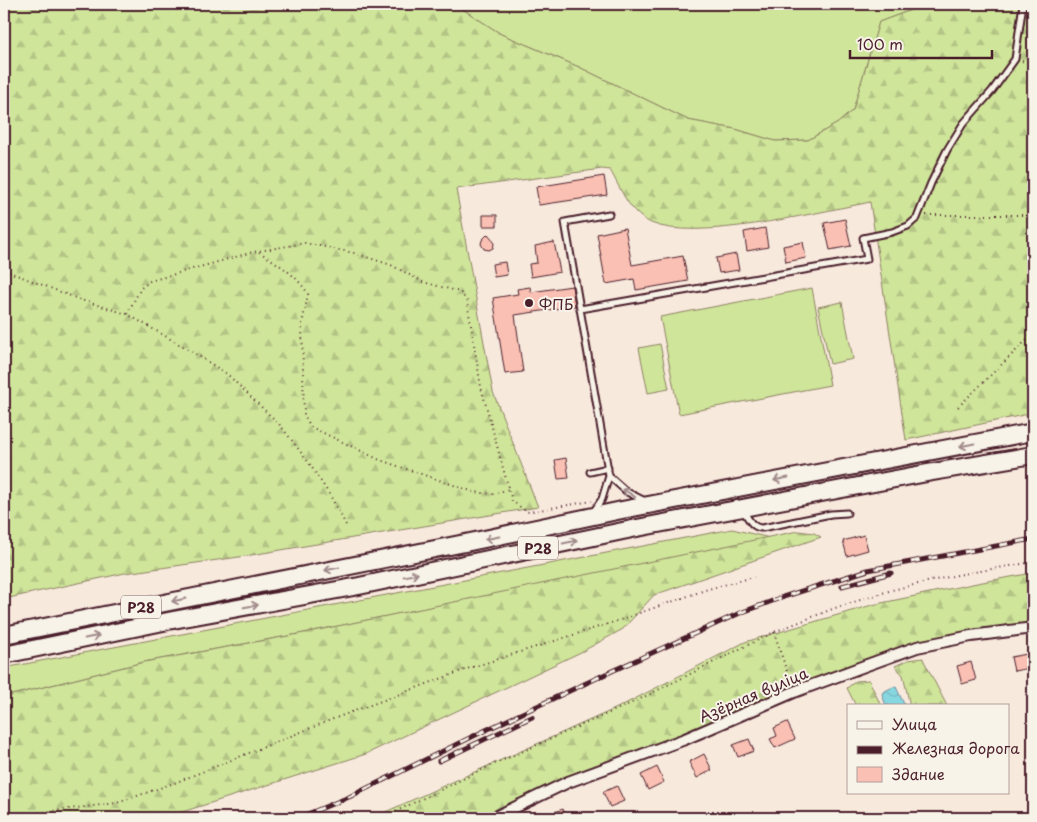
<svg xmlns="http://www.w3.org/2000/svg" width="1037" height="822" font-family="'Playpen Sans',sans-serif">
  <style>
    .grass { fill: #cfe59a; stroke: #8c8262 }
    .forest { fill: url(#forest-firs); stroke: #8c8262 }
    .water { fill: url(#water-waves); stroke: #6f8d98 }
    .building { fill: #fac0b3; stroke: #4a1f2b }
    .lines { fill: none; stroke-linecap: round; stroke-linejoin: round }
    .service-casing { stroke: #4a1f2b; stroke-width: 9 }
    .minor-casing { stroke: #4a1f2b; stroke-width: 14 }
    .trunk-casing { stroke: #4a1f2b; stroke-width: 20 }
    .path { stroke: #4a1f2b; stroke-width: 2; stroke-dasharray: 1 4; stroke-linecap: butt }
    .service { stroke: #f7f3e8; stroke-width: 5 }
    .minor { stroke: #f7f3e8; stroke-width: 10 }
    .trunk { stroke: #f7f3e8; stroke-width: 16 }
    .rail-casing { stroke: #4a1f2b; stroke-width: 5 }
    .rail { stroke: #f7f3e8; stroke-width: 3; stroke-dasharray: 9; stroke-linecap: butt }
    .oneway { stroke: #a0898a }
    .poi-dot { fill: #4a1f2b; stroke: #f7f3e8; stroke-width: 2 }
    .labels { text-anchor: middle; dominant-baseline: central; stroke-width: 4; stroke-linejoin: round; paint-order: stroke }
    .shield { fill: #f7f3e8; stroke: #7e5f64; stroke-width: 1 }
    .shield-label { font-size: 14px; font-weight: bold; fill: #4a1f2b }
    .poi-label { font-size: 15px; fill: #4a1f2b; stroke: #f7f3e8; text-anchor: start }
    .street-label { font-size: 15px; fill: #4a1f2b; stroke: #f7f3e8 }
  </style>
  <defs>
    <pattern id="forest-firs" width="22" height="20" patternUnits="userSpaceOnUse" patternTransform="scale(1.25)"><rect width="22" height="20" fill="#cfe59a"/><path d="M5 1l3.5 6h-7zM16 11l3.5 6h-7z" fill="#b3c485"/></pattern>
    <pattern id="water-waves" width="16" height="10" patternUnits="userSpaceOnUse" patternTransform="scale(1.25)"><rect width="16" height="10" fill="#87d7e1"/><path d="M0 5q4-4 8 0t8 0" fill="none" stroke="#76b8c1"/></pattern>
  </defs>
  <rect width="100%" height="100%" fill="#f8e9dd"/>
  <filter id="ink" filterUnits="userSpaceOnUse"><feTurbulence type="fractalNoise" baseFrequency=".02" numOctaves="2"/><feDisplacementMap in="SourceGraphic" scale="10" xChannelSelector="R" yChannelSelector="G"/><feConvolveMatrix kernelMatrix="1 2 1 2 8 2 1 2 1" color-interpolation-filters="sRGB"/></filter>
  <g filter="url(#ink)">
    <path class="grass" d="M449,4h478l-48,18 -26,88 -15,13 -30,17 -33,1 -40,-12 -47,-9 -109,-53 -78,-33 -37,-24z
      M812,288l18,97 -151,29 -19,-97z
      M842,302l11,57 -23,5 -12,-57z
      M660,344l9,45 -21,4 -9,-45z
      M732,529l38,9 -471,96 -155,28 -140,35v-29z"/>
    <path class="forest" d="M4,4h445l15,6 37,24 78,33 109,53 47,9 40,12 33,-1 30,-17 15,-13 26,-88 48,-18h106v409l-127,27 -36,-238 -9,2c-49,9 -166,38 -210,19 -22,-10 -30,-34 -41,-53l-8,-1 -146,20 37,203 45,115 -299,50 -114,16 -121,26z
      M798,531l16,2 7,4 -167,58 -31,34 -40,22 -217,103 -203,64h-159v-121l140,-35 155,-28z
      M1033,573v55l-116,19 -50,18 -374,153h-121l245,-110 128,-66 127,-37 105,-22z
      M923,658v1l24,47h-37l-7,-31 -8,-9 13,-6z
      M869,680l12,26h-25l-9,-18 9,-7z"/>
    <path class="water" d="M893,687h3l9,19h-19l-4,-12 1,-2z"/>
    <path class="building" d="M604,176l3,19 -68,10 -3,-18z
      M483,215h14v11h-14z
      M845,219l6,27 -21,4 -6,-27z
      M625,228l7,37 51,-9 5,25 -52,9 -2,-11 -28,5 -9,-50z
      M765,228l3,19 -21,4 -3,-19z
      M488,234l5,6 1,4 -1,4 -4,2 -5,-1 -3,-5 1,-4z
      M554,242l6,30 -29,5 -2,-13 8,-1 -2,-17z
      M803,242l3,16 -20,4 -3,-16z
      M736,254l3,16 -20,3 -3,-15z
      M505,262l2,13 -13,2 -2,-13z
      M572,286l3,20 -60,9 8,57 -18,2 -12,-76 25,-4 -1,-5 13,-2 1,5z
      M566,458l3,20 -11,1 -3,-19z
      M864,535l4,15 -21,6 -4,-15z
      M1027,654l3,14 -16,3 -3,-14z
      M971,662l5,18 -14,4 -5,-18z
      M787,722l8,17 -20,9 -5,-9 7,-3 -3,-8z
      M749,739l5,12 -16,6 -5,-12z
      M704,754l8,16 -15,8 -8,-16z
      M657,767l7,15 -16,8 -7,-15z
      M617,786l7,15 -14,6 -7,-15z
      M563,809l4,9h-26v-1z"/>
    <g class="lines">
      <g class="service-casing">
        <path id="service" d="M580,309l287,-50 -4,-21 29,-6 16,-6 9,-8 14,-35 16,-33 16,-26 29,-33 23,-32 8,-55
          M590,472l18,-4
          M609,476l18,16 18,9
          M743,510c5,8 9,18 19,18l69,-14 16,-1
          M594,511l8,-12 7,-23 -44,-254 44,-8"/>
      </g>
      <g class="minor-casing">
        <path id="minor" d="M493,818l75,-36 117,-43 109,-47 73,-27 50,-18 54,-11 62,-8"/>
      </g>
      <g class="trunk-casing">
        <path id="trunk" d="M4,635l466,-93 152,-32 411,-78
          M4,655l169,-35 186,-34 278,-58 290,-55 106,-18"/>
      </g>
      <path class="path" d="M1022,61l11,3
        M926,215h107
        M259,252c18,11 38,23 49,42l-6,30 2,91 7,12 69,33 94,32 19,2 16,-5
        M4,270l77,30 46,14 59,34 41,26 54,52 28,37 22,34 16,30
        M127,314l14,-26 9,-7 103,-29 52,-9 49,10 37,12 32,17 37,10 7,9 14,86 31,114 15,11 65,-11
        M958,407l75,-73
        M774,632l17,52
        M4,817l113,-14 60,-21 156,-63 134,-50 147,-47 94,-33 46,-12
        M382,818l108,-52 146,-65 138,-69 61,-24 57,-18 65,-15 76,-13"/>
      <use href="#service" class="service"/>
      <use href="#minor" class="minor"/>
      <use href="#trunk" class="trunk"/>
      <g class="rail-casing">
        <path id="rail" d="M842,586l49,-13
          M439,761l93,-44
          M298,818l51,-21 137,-67 126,-59 128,-58 43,-16 85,-27 165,-31"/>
      </g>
      <use href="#rail" class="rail"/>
    </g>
    <defs><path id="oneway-shaft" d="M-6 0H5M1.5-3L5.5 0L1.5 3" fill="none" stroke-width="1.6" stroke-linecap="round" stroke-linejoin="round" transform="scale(1.25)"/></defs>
    <g class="oneway">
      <use href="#oneway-shaft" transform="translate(967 445) rotate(168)"/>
      <use href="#oneway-shaft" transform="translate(781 479) rotate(169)"/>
      <use href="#oneway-shaft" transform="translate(629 493) rotate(-146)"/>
      <use href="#oneway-shaft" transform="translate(492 538) rotate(168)"/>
      <use href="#oneway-shaft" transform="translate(570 542) rotate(-12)"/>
      <use href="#oneway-shaft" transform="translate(332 569) rotate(169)"/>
      <use href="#oneway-shaft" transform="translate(411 575) rotate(-12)"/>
      <use href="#oneway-shaft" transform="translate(179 600) rotate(169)"/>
      <use href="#oneway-shaft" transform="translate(251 606) rotate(-10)"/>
      <use href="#oneway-shaft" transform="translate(92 637) rotate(-12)"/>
    </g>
  </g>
  <circle class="poi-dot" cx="529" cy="303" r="5"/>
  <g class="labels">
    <g class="shield">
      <rect x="518" y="536.5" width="40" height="23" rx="4"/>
      <rect x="121" y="595.5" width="40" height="23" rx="4"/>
    </g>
    <g class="shield-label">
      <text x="538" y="548">Р28</text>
      <text x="141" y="607">Р28</text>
    </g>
    <g class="poi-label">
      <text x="539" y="303">ФПБ</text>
    </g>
    <g class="street-label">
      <text transform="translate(753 694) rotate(-23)">Азёрная вуліца</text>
    </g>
  </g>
  <rect width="1037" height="822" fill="none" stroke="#f7f3e8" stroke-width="20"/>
  <rect x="10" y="10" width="1017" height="802" fill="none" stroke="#4a1f2b" stroke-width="2" filter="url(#ink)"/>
  <rect x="847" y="704" width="162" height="90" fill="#f7f3e8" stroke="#b29e9c"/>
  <rect x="857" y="721" width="25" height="8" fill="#f7f3e8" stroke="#b29e9c"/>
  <text x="892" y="730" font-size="15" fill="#4a1f2b">Улица</text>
  <rect x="857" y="746" width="25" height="8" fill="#4a1f2b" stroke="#b29e9c"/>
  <text x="892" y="754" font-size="15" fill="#4a1f2b">Железная дорога</text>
  <rect x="857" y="767" width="25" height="15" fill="#fac0b3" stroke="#b29e9c"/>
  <text x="892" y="780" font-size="15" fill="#4a1f2b">Здание</text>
  <path d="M850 50v8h142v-8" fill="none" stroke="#4a1f2b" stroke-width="2.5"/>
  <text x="857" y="50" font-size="15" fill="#4a1f2b" stroke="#f7f3e8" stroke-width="4" paint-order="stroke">100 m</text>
</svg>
